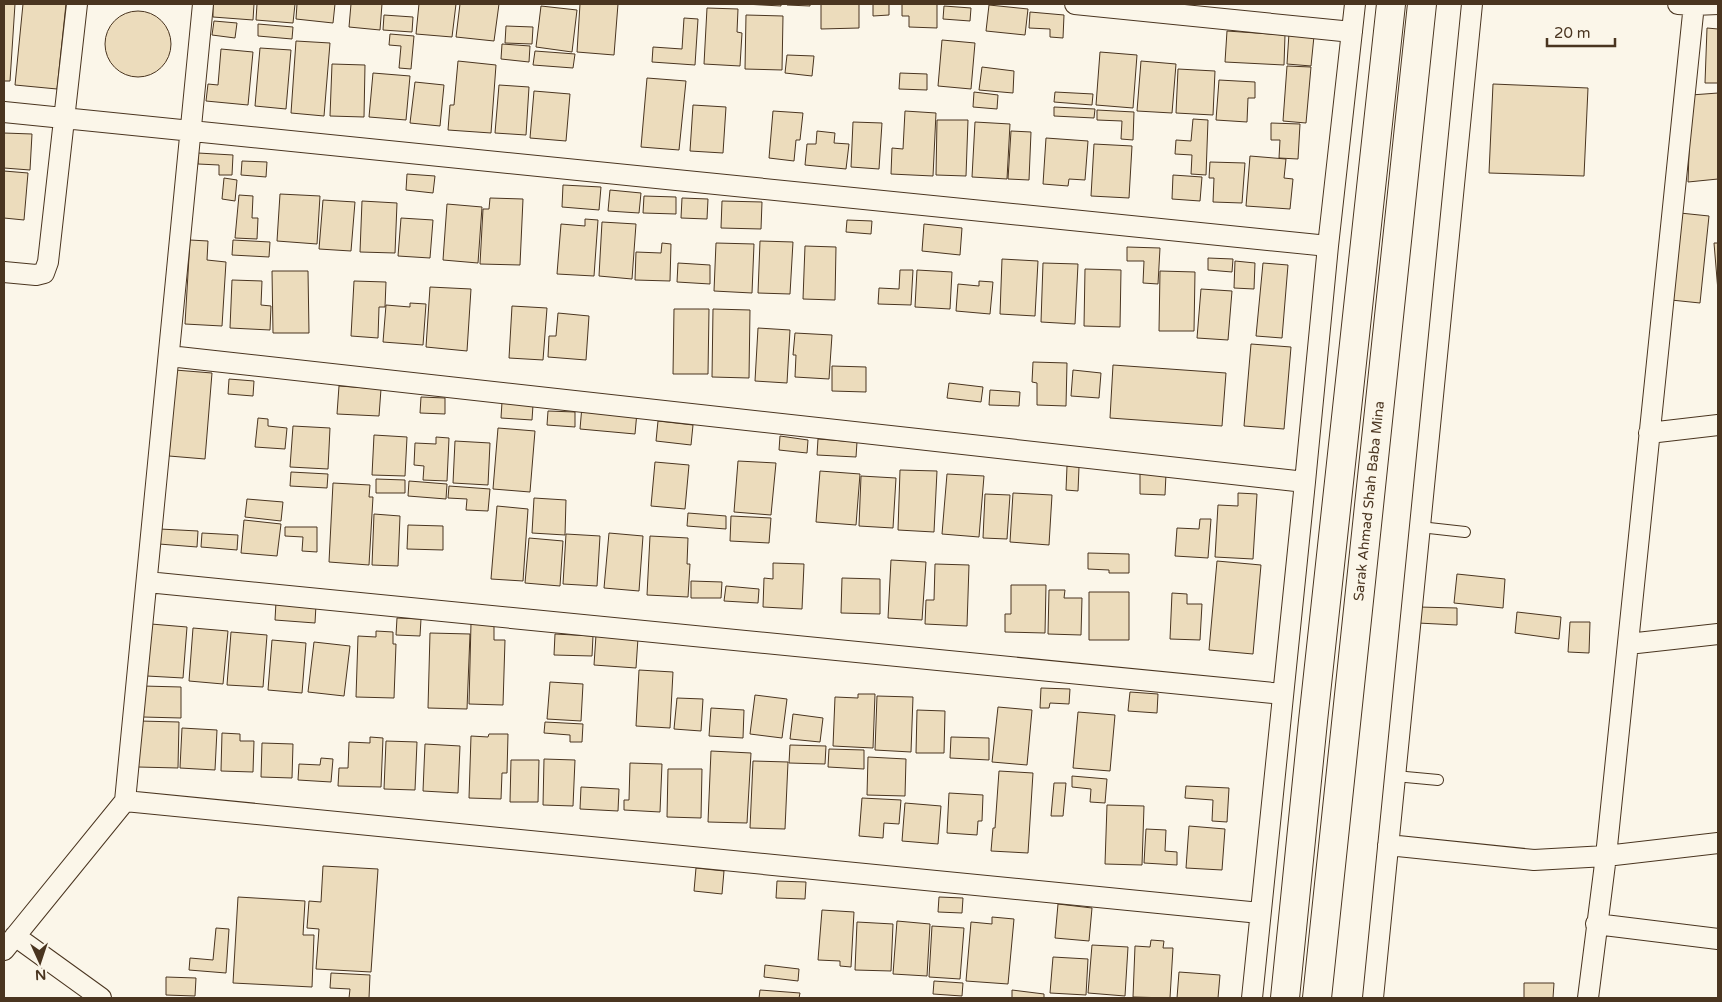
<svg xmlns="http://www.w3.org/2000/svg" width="1722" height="1002" font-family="'Varela Round',sans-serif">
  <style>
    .building { fill: #ecdcbc; stroke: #4a3520 }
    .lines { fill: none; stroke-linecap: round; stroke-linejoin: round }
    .service-casing { stroke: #4a3520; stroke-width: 12 }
    .minor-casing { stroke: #4a3520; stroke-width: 22 }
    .trunk-casing { stroke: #4a3520; stroke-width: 30 }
    .service { stroke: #fbf6e9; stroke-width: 10 }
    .minor { stroke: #fbf6e9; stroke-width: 20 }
    .trunk { stroke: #fbf6e9; stroke-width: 28 }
    .labels { text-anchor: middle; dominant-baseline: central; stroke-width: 4; stroke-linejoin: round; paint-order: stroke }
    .street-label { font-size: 14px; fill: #4a3520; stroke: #fbf6e9 }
  </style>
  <rect width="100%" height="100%" fill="#fbf6e9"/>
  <path class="building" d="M4,4h11l-5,77h-6z
    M23,4h43l-9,85 -42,-4z
    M213,4h41l-1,16 -40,-3z
    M257,4h38l-2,19 -37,-3z
    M297,4h38l-2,19 -37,-4z
    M351,4h31l-2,26 -31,-3z
    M419,4h37l-4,33 -36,-3z
    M460,4h39l-5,37 -38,-4z
    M580,4h38l-4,51 -37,-3z
    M744,4h37v2z
    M787,4h23v2l-23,-1z
    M821,4h38v24l-38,1z
    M873,4h16v11l-16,1z
    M902,4h35v24l-28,-1v-11h-7z
    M989,5l39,4 -3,26 -39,-4z
    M541,6l36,4 -5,42 -36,-5z
    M944,6l27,2 -1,13 -27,-2z
    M707,8l31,1 -1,23 5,1 -2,33 -36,-2z
    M105 44a33 33 0 1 1 66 0a33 33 0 1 1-66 0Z
    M1030,12l34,3 -1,23 -13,-1v-8l-21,-1z
    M384,15l29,2 -1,15 -29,-2z
    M746,15l37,1 -1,54 -37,-1z
    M684,18l14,1 -3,46 -43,-3 1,-15 29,2z
    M214,21l23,2 -2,15 -23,-3z
    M258,24l35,3 -1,12 -34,-3z
    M506,26l27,1 -1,17 -27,-1z
    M1707,28l11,1v54h-13z
    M1227,31l58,4 -1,30 -59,-3z
    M1289,33l25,3 -3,30 -24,-2z
    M390,34l24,2 -3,33 -12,-1 2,-22 -12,-1z
    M942,40l33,3 -4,46 -33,-3z
    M296,41l34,2 -6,73 -33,-3z
    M502,44l28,2 -1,16 -28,-3z
    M260,48l31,2 -5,59 -31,-3z
    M221,49l32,3 -5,53 -42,-4 2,-17 10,1z
    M535,51l40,3 -2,14 -40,-3z
    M1100,52l37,3 -4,53 -37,-3z
    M787,55l27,1 -2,20 -27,-3z
    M458,61l38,4 -5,68 -43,-3 2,-25h4z
    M1141,61l35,3 -4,49 -35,-2z
    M332,64l33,1 -1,52 -34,-1z
    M1287,66l24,1 -5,56 -23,-2z
    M982,67l32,4 -1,22 -34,-3z
    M1178,69l37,2 -2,44 -37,-2z
    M373,73l37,3 -4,44 -37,-3z
    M900,73l27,1v16l-28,-1z
    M647,78l39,3 -7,69 -38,-3z
    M1219,80l36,2v16h-7l-1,24 -31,-2z
    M415,82l29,3 -4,41 -30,-3z
    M1493,84l95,4 -4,88 -95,-3z
    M499,85l30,2 -3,48 -31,-2z
    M534,91l36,3 -4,47 -36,-3z
    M974,92l24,3 -1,14 -24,-2z
    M1055,92l38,2 -1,11 -38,-3z
    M1718,93v86l-30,3 3,-87z
    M693,105l33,2 -3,46 -33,-2z
    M1054,107l41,2 -1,9 -40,-2z
    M1097,110l37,2 -1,28 -12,-1 1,-18 -25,-1z
    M773,111l30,2 -3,27h-4l-2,21 -25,-3z
    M905,111l31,2 -3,63 -42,-2 1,-26 11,1z
    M1193,119l15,1 -2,55 -15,-1 1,-19 -17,-1 1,-14 15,1z
    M937,120h31l-2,56 -30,-1z
    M853,122l29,1 -3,46 -28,-2z
    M975,122l35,2 -3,55 -35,-2z
    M1271,123l29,1 -2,35 -19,-1 1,-18h-9z
    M817,131l18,2 -1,10 15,1 -3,25 -41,-4 2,-21h9z
    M1011,131l20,1 -2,48 -21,-1z
    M4,133l28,1 -2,36 -26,-2z
    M1046,138l42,3 -3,39 -16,-1 -1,7 -25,-2z
    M1094,144l38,2 -3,52 -38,-2z
    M198,153l35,2 -1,20h-13v-10l-21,-1z
    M1250,156l36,3 -2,19 9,1 -3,30 -44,-3z
    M242,161l25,1 -1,15 -25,-2z
    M1210,162l35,1 -3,40 -29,-1 1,-24h-5z
    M4,171l24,2 -4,47 -20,-2z
    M407,174l28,2 -2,17 -27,-3z
    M1173,175l29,2 -2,24 -28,-2z
    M224,178l13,2 -2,21 -13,-2z
    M563,185l38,2 -2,23 -37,-3z
    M610,190l31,3 -2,20 -31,-2z
    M280,194l40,2 -3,48 -40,-3z
    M239,195l14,1 -1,22h6l-1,21 -22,-1z
    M644,196l32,1v17l-33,-1z
    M490,198l33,1 -3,66 -40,-1 3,-55h6z
    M682,198l26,1 -1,20 -26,-1z
    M323,200l32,2 -4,49 -32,-2z
    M362,201l35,2 -2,50 -35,-1z
    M722,201l40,1 -1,27 -40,-1z
    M447,204l35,3 -4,56 -35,-3z
    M1680,213l29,3 -9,87 -29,-3z
    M401,218l32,2 -3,38 -32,-2z
    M585,219l13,1 -4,56 -37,-2 4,-50 24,2z
    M847,220l25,1 -1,13 -25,-2z
    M602,222l34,2 -4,55 -33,-3z
    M924,224l38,4 -2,27 -38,-4z
    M190,240l18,1 -1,19 19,2 -4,64 -37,-2z
    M233,240l37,2 -1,15 -37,-2z
    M760,241l33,1 -3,52 -32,-1z
    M662,243l9,1 -1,37 -35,-1 1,-28 25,1z
    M716,243l38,1 -2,49 -38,-2z
    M1714,243h4v48z
    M805,246l31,1 -1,53 -32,-1z
    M1127,247l33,1 -2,36 -15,-1 1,-22h-17z
    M1208,258l25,1 -1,13 -24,-2z
    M1002,259l36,2 -3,55 -35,-2z
    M1235,261l20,2 -1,26 -20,-1z
    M678,263l32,2v19l-33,-2z
    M1043,263l35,1 -3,60 -34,-2z
    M1263,263l25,2 -6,73 -26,-2z
    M1085,269l36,1 -1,57 -36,-1z
    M900,270h13l-2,35 -33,-1 1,-16 20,1z
    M917,270l35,2 -2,37 -35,-2z
    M272,271h36l1,62h-36z
    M1160,271l35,1 -1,59h-35z
    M232,280l30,1 -1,24 10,1 -1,24 -40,-2z
    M354,281l32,1 -1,25h-6l-1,31 -27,-2z
    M979,281l14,1 -3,32 -34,-3 2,-27 21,2z
    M430,287l41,2 -4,62 -41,-4z
    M1201,289l31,2 -4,49 -31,-2z
    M410,303l16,1 -3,41 -40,-3 3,-37 24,2z
    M512,306l35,2 -4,52 -34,-2z
    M674,309h35l-1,65h-35z
    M713,309l37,1 -1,68 -37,-1z
    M558,313l31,3 -3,44 -38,-3 1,-21h7z
    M758,328l32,2 -3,53 -32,-2z
    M795,333l37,2 -3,44 -34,-2 1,-22h-3z
    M1251,344l40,3 -7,82 -40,-3z
    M1033,362l34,1 -1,43 -29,-1v-22l-5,-1z
    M1113,365l113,8 -4,53 -112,-8z
    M832,366l34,1v25l-34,-1z
    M175,370l37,3 -7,86 -36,-3z
    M1073,370l28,3 -2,25 -28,-2z
    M229,379l25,2 -1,15 -25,-2z
    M949,383l34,4 -2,15 -34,-4z
    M339,386l42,3 -2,27 -42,-2z
    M990,390l30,2 -1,14 -30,-1z
    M421,397l24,1v16l-25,-1z
    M502,402l31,3 -1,15 -31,-2z
    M582,406l55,6 -2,22 -55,-5z
    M548,411l27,1v15l-28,-2z
    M258,418l10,1v7l19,2 -2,21 -30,-2z
    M658,421l35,4 -2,20 -35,-4z
    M293,426l37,2 -2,41 -38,-2z
    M498,428l37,3 -5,61 -37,-3z
    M374,435l33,2 -2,39 -33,-1z
    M780,436l28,4 -1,13 -28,-3z
    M436,437l13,1 -2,43 -24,-1 1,-14 -10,-1 1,-22 21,1z
    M818,439l39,3 -1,15 -39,-2z
    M455,441l35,2 -2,42 -35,-2z
    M738,461l38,2 -5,52 -37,-3z
    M655,462l34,3 -4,44 -34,-3z
    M1067,466l12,1 -1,24 -12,-1z
    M900,470l37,1 -3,61 -36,-2z
    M820,471l40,3 -4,51 -40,-3z
    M291,472l37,2 -1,14 -37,-2z
    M1140,473l26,1 -1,21 -25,-1z
    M947,474l37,2 -5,61 -37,-3z
    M861,476l35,2 -3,50 -34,-2z
    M376,479l29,1v13h-29z
    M409,481l38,3 -1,15 -38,-3z
    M333,483l37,2 -1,12h4l-4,68 -40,-3z
    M449,486l41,3 -2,22 -22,-1 1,-11 -19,-1z
    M1013,493l39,2 -3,50 -39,-3z
    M1238,493l19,1 -4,65 -38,-2 3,-52 20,1z
    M985,494l25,1 -3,44 -24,-1z
    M534,498l32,2 -1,35 -33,-2z
    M247,499l36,3 -2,19 -36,-4z
    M497,506l31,3 -5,72 -32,-2z
    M688,513l38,3v13l-39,-3z
    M374,514l26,2 -2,50 -26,-1z
    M731,516l40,2 -2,25 -39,-2z
    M1200,519h11l-3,39 -33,-2 2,-28 22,1z
    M244,520l37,4 -4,32 -36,-3z
    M408,525l35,1v24l-36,-1z
    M285,527h32v25l-15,-1 1,-14 -18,-1z
    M160,529l38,2 -1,16 -38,-3z
    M202,533l36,2 -1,15 -36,-3z
    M609,533l34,3 -4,55 -35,-3z
    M566,534l34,2 -3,50 -34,-2z
    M650,536l38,2 -1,26h3l-2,33 -41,-2z
    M529,538l34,3 -3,45 -35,-3z
    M1088,553l41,1v19h-20v-3l-21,-1z
    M891,560l35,2 -4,58 -34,-2z
    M1217,561l44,4 -8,89 -44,-4z
    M773,563l31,1 -2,45 -39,-2 1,-29 9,1z
    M935,564l34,1 -2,61 -42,-2 1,-24h8z
    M1457,574l48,5 -2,29 -49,-5z
    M842,578l38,1v35l-39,-1z
    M691,581l31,1 -1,16h-30z
    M1011,585h35l-1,48 -40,-1v-18h6z
    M726,586l33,3 -1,14 -34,-2z
    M1049,590h16l-1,8h18l-1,37 -33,-1z
    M1089,592h40v48h-40z
    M1172,593l15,1v10h15l-2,36 -30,-1z
    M276,602l40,3 -1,18 -40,-3z
    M1419,607l38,1v17l-39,-2z
    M1517,612l44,5 -2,22 -44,-6z
    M397,618l24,1 -1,17 -24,-1z
    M1570,622h20l-1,31 -21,-1z
    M471,623h23v17h11l-2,65 -34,-1z
    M151,624l36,3 -4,51 -36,-2z
    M193,628l35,3 -5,53 -34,-3z
    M376,631l17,1v12h3l-2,54 -38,-1 2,-61 18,1z
    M231,632l36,3 -4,52 -36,-2z
    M430,633l40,1 -3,75 -39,-1z
    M555,634l38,2 -1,20 -38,-1z
    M596,635l42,3 -2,30 -42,-3z
    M272,640l34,3 -4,50 -34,-3z
    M314,642l36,4 -6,50 -36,-4z
    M639,670l34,2 -3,56 -34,-2z
    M550,682l33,2 -2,37 -34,-2z
    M143,686l38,1v31l-38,-1z
    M1041,688l29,1 -1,15 -19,-1 -1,5h-9z
    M1130,692l28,2 -1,19 -29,-2z
    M858,694h17l-2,54 -40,-2 2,-49 23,1z
    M755,695l32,4 -5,39 -32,-4z
    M877,696l36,1 -2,55 -36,-2z
    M677,698l26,1 -2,32 -27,-2z
    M998,707l34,3 -5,55 -35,-3z
    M711,708l33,2 -1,28 -34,-2z
    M917,710l28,1 -1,42h-28z
    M1078,712l37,3 -5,56 -37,-3z
    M793,714l30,4 -3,24 -30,-3z
    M140,721l39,1 -1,46 -40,-1z
    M545,722l38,2 -1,18h-12v-7l-26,-2z
    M182,728l35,2 -2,40 -35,-2z
    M222,733l18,1v7h14l-1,31 -32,-1z
    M489,734h19l-1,39h-5l-1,26 -32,-1 2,-62 17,1z
    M370,737l13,1 -2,49 -43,-1 1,-18h9l1,-26 21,1z
    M951,737l38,1v22l-39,-2z
    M386,741l31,1 -2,48 -31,-1z
    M262,743l31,1 -1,34 -31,-1z
    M425,744l35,2 -2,47 -35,-2z
    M790,745l36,1 -1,18 -36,-1z
    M829,749l35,1v19l-36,-2z
    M711,751l40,2 -4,70 -39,-1z
    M868,757l38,2 -1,37 -38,-1z
    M321,758l12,1 -2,23 -33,-2 1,-16 21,1z
    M544,759l31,1 -2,46 -30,-1z
    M511,760h28l-1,42h-28z
    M753,761l35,1 -3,67 -35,-1z
    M630,763l32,1 -2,48 -36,-2v-10h5z
    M668,769h34l-1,49 -34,-1z
    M999,771l34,2 -5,80 -37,-2 2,-23h2z
    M1072,776l35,3 -2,24 -15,-1 1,-13 -19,-2z
    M1054,783h12l-3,33h-12z
    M1186,786l43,2 -2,34 -15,-1 1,-21 -28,-2z
    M581,787l38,2 -1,22 -38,-2z
    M949,793l34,2 -1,26h-4l-1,14 -30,-2z
    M862,798l39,2 -2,24 -15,-1 -1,15 -24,-2z
    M905,803l36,3 -3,38 -36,-3z
    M1107,805l37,1 -2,59 -37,-1z
    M1189,826l36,3 -3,41 -36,-2z
    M1146,829l20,1 -1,21 12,1v13l-33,-2z
    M323,866l55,3 -7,103 -55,-3 3,-40 -12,-1 2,-27 12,1z
    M696,868l28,3 -2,23 -28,-3z
    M777,881l29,1 -1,17 -29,-1z
    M238,897l67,4 -2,34h11l-2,52 -79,-4z
    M939,897l24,1 -1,15 -24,-1z
    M1058,904l34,4 -3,33 -34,-3z
    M822,910l32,2 -3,55 -11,-1v-5l-22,-1z
    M992,917l22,2 -6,65 -42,-3 5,-59 21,2z
    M897,921l33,3 -3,52 -34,-2z
    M857,922l36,2 -2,47 -36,-1z
    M932,926l32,2 -4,51 -31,-2z
    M216,928l13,1 -3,44 -37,-3 1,-12 23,2z
    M1151,940l13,1 -1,7h10l-3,50 -37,-1 2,-51 15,1z
    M1092,945l36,2 -3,49 -37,-3z
    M1053,957l35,2 -2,36 -36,-2z
    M765,965l34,4 -1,12 -34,-4z
    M1179,972l41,3 -2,23h-41z
    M331,973l39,2 -1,23h-20l1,-9 -20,-1z
    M166,977l30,1 -1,18 -29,-1z
    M934,981l29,2 -1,13 -29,-2z
    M1524,983h30l-1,15h-29z
    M760,990l40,3 -1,5h-40z
    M1012,990l32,4v4h-32z"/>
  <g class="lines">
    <g class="service-casing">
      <path id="service" d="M1420,527l45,5
        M1395,776l43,4"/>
    </g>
    <g class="minor-casing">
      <path id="minor" d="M1075,4l277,28
        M1678,4l16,1 24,-1
        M4,112l1324,134
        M4,272l32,3 8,-2 4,-11 29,-258
        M169,356l1136,126
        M1649,433l69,-8
        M147,582l1136,112
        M1628,644l90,-10
        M125,801l1135,112
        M1388,845l146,15 72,-4 112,-13
        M1596,924l122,15
        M15,936l86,62
        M4,950l121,-149 78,-797
        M1252,998l53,-516 23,-236 27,-242
        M1373,998l99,-994
        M1588,998l18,-142 88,-852"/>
    </g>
    <g class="trunk-casing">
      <path id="trunk" d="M1285,998l28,-277 78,-717
        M1317,998l105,-994"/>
    </g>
    <use href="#service" class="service"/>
    <use href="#minor" class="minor"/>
    <use href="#trunk" class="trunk"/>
  </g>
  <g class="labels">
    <g class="street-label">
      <text transform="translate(1369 501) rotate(-84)">Sarak Ahmad Shah Baba Mina</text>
    </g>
  </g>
  <rect width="1722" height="1002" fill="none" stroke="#4a3520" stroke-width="10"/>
  <g transform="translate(40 962) rotate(177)" stroke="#fbf6e9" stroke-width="4" paint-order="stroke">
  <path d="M0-4L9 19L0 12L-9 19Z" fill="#4a3520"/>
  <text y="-8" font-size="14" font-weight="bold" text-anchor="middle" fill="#4a3520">N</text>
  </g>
  <path d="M1547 38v8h68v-8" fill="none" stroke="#4a3520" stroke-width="2.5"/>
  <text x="1554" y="38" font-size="15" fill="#4a3520" stroke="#fbf6e9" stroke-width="4" paint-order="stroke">20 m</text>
</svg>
